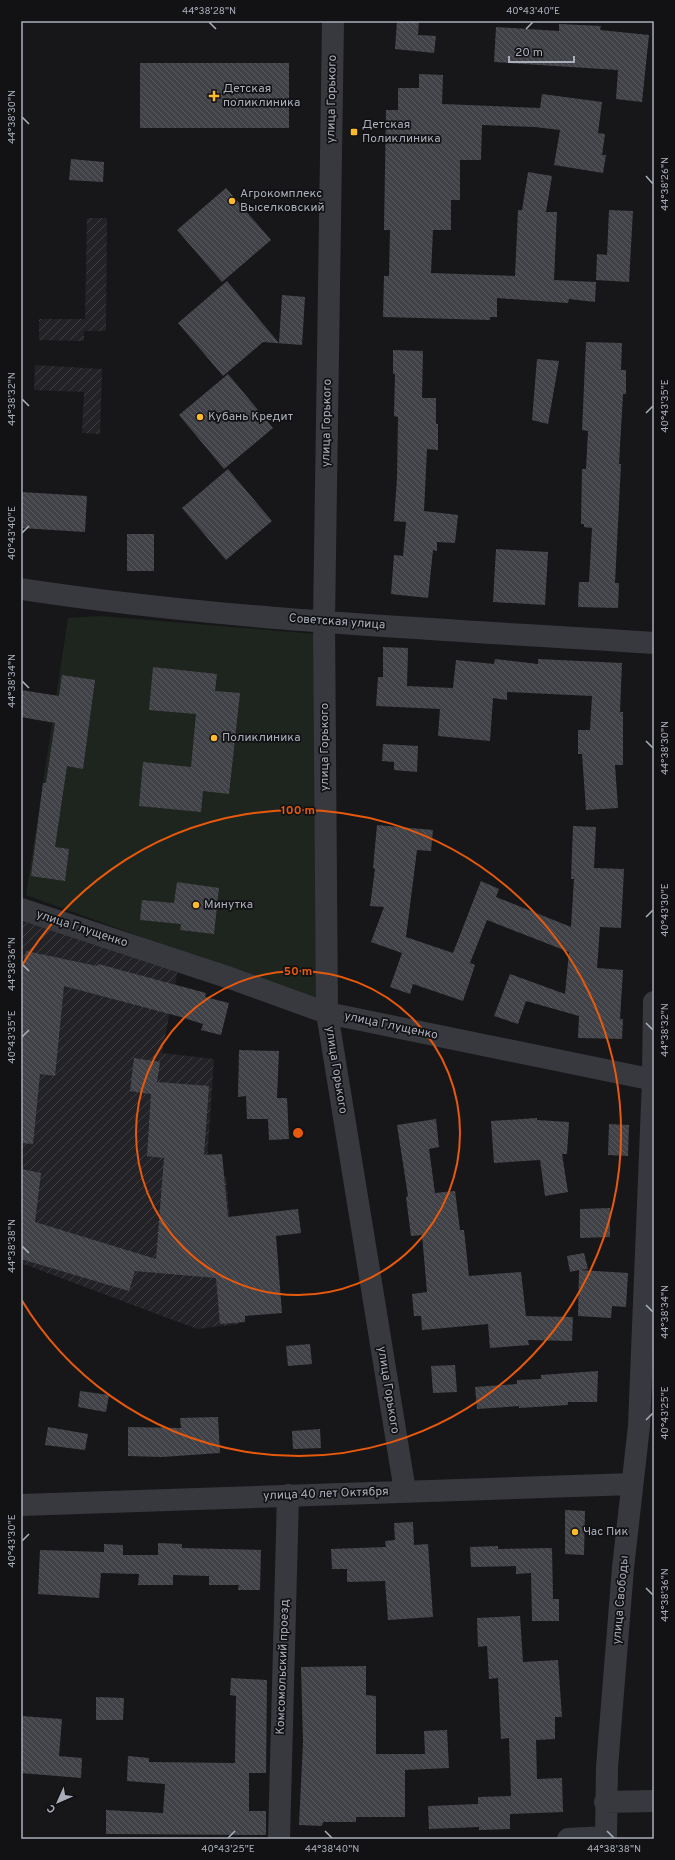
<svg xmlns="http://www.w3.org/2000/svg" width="675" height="1860" font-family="Overpass,sans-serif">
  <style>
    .industrial { fill: url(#industrial-furrows) }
    .grass { fill: #1d251e }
    .building { fill: url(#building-back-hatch) }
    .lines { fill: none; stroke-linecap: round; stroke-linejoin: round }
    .minor { stroke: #38393f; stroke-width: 22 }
    .ticks { fill: none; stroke: #a9aeba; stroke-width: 1.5 }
    .ring { fill: none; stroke: #e8590c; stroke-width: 2 }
    .poi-dot { fill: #fdbb2c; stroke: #121215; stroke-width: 1.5 }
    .labels { text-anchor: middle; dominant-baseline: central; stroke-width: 3.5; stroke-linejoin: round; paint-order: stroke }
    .poi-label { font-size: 12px; fill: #a9aeba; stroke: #121215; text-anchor: start }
    .street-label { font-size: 12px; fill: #a9aeba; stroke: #121215 }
    .centre { fill: #e8590c; stroke: #121215; stroke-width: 2 }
    .ring-label { font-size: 12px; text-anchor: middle; font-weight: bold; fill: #e8590c; stroke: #121215; stroke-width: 3.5; stroke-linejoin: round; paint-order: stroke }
    .neatline { fill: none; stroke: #a9aeba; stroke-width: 1.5 }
    .ticks-label { font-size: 10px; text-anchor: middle; fill: #a9aeba }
  </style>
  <defs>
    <pattern id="industrial-furrows" width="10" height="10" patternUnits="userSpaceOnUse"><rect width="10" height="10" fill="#232327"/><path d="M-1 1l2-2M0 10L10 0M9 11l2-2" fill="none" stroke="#404044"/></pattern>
    <pattern id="building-back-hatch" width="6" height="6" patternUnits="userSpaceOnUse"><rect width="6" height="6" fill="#414247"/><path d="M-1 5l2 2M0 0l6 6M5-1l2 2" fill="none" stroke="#5a5b5f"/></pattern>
  </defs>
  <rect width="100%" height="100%" fill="#17171a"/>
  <path class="industrial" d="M87,218h20l-1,113h-22v10l-45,-1v-21h46z
    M35,365l67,4 -2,65 -18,-1 2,-41 -50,-2z
    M21,921l157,48 -16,84 52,6 -8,118 20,-1 13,148 -42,5 -176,-66z"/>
  <path class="grass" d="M101,616l214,18 3,367 -292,-106 42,-277z"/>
  <path class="building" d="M397,21h22l-1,14 18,1 -2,17 -39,-4z
    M559,24l42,2 -1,4 49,5 -7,67 -26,-3 2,-29 -124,-8 2,-35 63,4z
    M140,63h149v65h-149z
    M419,74l24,1 -1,29 98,4 2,-14 60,8 -4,31 7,1 -3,21h4l-3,18 -49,-8 6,-35 -25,-3 -53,-2 -1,35h-21v40h-9v30h-18l-2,43 84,3 3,-66h4l6,-38 24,4 -6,36h11l-3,68 42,2 -1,20 -26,-3 -1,4 -71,-5v19h-7v3l-107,-3 1,-41h5l1,-46h-6l2,-120h12v-22h21z
    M71,159l33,3 -1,20 -34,-2z
    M226,188l45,52 -49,42 -45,-52z
    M609,210l24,1 -4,71 -33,-2 1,-26 10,1z
    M227,281l52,62 3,-48 23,2 -3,48 -39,-3 -40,34 -45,-53z
    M586,342l36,1 -1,27h5v24h-3l-4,70h2l-6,119h4l-1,25 -40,-1 1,-25h10l3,-54 -8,-1v-3h-3l1,-55h4l2,-38 -6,-1z
    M393,350l30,1 -1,47h14v26h2v26l-11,-1 -3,62 34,4 -3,28 -18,-1v9l-4,-1 -5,48 -37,-4 3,-39 9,1 3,-34 -12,-1 3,-43 1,-61 -4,-1 1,-42h-2z
    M537,359l22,2 -11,63 -16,-4z
    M228,374l45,54 -49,41 -45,-54z
    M228,469l44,52 -46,39 -44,-52z
    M21,492l66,4 -2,36 -64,-4z
    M127,534h27v37h-27z
    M496,549l52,3 -3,53 -52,-3z
    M383,647l25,1 -1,38 46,2 3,-28 38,4 1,-5 43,5v-5l84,4 -2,49h3v53h-8l3,43 -32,2 -4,-56h-4v-24h12l2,-34 -85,-4v8l-14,-2 -3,43 -52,-5 2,-27 -64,-3 2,-29h5z
    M153,667l64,7 -2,17 25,2 -11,101 -26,-3 -2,21 -62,-6 4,-44 48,5 5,-53 -47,-4z
    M62,675l33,5 -12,89 -16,-3 -12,81 14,2 -4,32 -34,-5 12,-93h3l9,-60 -34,-6v-27l38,6z
    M383,744l35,2 -1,26 -23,-2v-8l-12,-1z
    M377,825l56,5 -2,21 -14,-1 -11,87 47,16 28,-72 18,8 -3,8 75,30 3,-48h-3l2,-53 23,1 -2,41 30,1 -3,59 -21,-1 -3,41 26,2 -3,49h3l-1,20 -44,-1 1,-22 -53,-15 -8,23 -24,-8 16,-42 55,20 4,-42 -82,-32 -17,43 5,2 -12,36 -50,-17 -3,10 -20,-7 12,-34 -31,-11 13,-35 -14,-1 5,-37 -2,-1z
    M177,882l42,6 -5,46 -34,-4 1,-6 -41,-4 2,-20 32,3z
    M26,951l71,15 1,-2 108,29 -1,4 24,6 -8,32 -20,-5 2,-6 -22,-7 -117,-31 -9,90 -15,-2 -7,70 -12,-1v-169z
    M239,1050l40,1 -2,47h10l2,41 -20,1 -1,-21h-21l-1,-23 -8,1z
    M134,1058l26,4 -3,20 52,4 -5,69 18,-1 6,63 70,-8 3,24 -25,3 6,77 -37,3v6l-25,2 -4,-46 -81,-7 -6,20 -108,-32v-90l20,4 -6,49 121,37 8,-101 -17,-2 4,-62 -21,-3z
    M537,1118v2l32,2 -2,32h-5l6,38 -23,4 -5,-36 -46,3 -3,-42z
    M436,1119l3,28 -10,2 6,44 20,-2 5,39h4l5,46 52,-4 5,44 47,1 -1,24 -44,-1 1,5 -39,3 -2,-24 -66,6 -1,-14h-7l-2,-22 15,-2 -5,-57 -11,1 -5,-39 2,-1 -11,-71z
    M609,1124l20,1 -1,31 -20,-1z
    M610,1208v29l-30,1v-29z
    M584,1253l4,16 -8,1 48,3 -2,34 -14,-1 -1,12 -33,-2 1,-46 -9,2 -3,-16z
    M310,1344l2,20 -24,2 -2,-20z
    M455,1365l2,27 -24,1 -2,-27z
    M598,1371l-1,31h-29v3l-49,3v-2l-42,3 -2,-22 42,-3v-4l24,-1v-4z
    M80,1391l29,4 -3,17 -28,-5z
    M218,1417l2,36 -58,4 -34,-1v-29l53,1 -1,-10z
    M48,1427l40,7 -3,16 -40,-5z
    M320,1429l1,19 -28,1 -1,-18z
    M565,1510l20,1 -1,44 -19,-1z
    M413,1522l1,23 14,-1 5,73 -45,3 -3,-39 -38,1v-13h-15l-1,-20 55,-2 -1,-6 10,-1 -1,-17z
    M158,1543l24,1v4l79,2 -1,40h-22l1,-5h-30v-9l-36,-1v10h-35l1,-11 -38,-1 -2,25 -61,-4 2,-44 64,2v-8l19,1v10h35z
    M498,1546v3l54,-1 1,51h6v22h-27l-1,-48 -15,1v-8l-45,1 -1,-20z
    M520,1616l3,46 35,-2 4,57h-7v22l-19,1 1,39 25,-1 1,34 -53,2v15l-31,1v-3l-50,2 -1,-23 50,-2v-7l33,-1 -2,-58 -8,1 -3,-61 -9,1 -2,-33 -9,1 -1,-29z
    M366,1666v29l10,1v58h49l-1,-23 23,-1 2,38 -44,2v47h-49v5h-33l-1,4 -23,-1 4,-83 -2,-75z
    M231,1678l36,2 -1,93h-17v38h17v24l-160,-1v-24l57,3 2,-29 -38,-3 1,-25 21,2v4l86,1 1,-67 -6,-1z
    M96,1697l28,1 -1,22h-27z
    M21,1716l41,3 -3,37 23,2 -1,20 -60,-5z"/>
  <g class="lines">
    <path class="minor" d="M333,21l-9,600 3,392 78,478
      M21,589c209,32 422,40 633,54
      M21,909l209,69 97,35 327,67
      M21,1505l611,-21
      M605,1802l49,-1
      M279,1839l9,-344
      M568,1839l38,-2
      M606,1839l1,-72 16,-199 16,-142 14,-346 1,-78"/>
  </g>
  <path class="ticks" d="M209,22l7,7M526,29l7,-7M22,117l7,7M646,176l7,8M22,399l7,7M646,413l7,-7M22,533l7,-7M22,681l7,7M646,741l7,7M646,917l7,-7M22,964l7,7M646,1023l7,7M22,1037l7,-7M22,1246l7,7M646,1305l7,7M646,1420l7,-7M22,1541l7,-7M646,1588l7,7M325,1831l7,7M607,1831l7,7M228,1838l7,-7"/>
  <g class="ring">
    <circle cx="298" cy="1133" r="162"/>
    <path d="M21 967A323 323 0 1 1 21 1299"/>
  </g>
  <g class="poi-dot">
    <path d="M212 90h4v4h4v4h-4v4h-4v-4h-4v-4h4z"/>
    <rect x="350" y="128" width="8" height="8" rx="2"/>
    <circle cx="232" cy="201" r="4"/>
    <circle cx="200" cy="417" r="4"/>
    <circle cx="214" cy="738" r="4"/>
    <circle cx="196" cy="905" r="4"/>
    <circle cx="575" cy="1532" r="4"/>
  </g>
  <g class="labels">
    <g class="poi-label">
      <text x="223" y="89">Детская<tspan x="223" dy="14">поликлиника</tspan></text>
      <text x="362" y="125">Детская<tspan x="362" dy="14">Поликлиника</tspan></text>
      <text x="240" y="194">Агрокомплекс<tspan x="240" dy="14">Выселковский</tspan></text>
      <text x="208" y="417">Кубань Кредит</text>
      <text x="222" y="738">Поликлиника</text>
      <text x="204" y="905">Минутка</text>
      <text x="583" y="1532">Час Пик</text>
    </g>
    <g class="street-label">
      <text transform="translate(332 99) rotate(-89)">улица Горького</text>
      <text transform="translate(327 423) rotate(-89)">улица Горького</text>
      <text transform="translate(337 622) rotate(4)">Советская улица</text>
      <text transform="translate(325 747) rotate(-90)">улица Горького</text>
      <text transform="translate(82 929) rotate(18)">улица Глущенко</text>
      <text transform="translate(391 1026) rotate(12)">улица Глущенко</text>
      <text transform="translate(336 1070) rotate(81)">улица Горького</text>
      <text transform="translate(388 1390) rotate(81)">улица Горького</text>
      <text transform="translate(326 1494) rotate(-2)">улица 40 лет Октября</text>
      <text transform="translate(621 1600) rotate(-85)">улица Свободы</text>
      <text transform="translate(283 1667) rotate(-88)">Комсомольский проезд</text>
    </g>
  </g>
  <circle cx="298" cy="1133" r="6" class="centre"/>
  <g class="ring-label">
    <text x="298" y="814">100 m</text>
    <text x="298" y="975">50 m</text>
  </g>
  <rect width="675" height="1860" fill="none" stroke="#121215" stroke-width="44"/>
  <g transform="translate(58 1802) rotate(225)" stroke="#121215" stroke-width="3" paint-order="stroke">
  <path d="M0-3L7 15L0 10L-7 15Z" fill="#a9aeba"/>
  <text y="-6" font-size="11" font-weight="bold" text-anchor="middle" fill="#a9aeba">С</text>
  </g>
  <path d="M509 56v6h65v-6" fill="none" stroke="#a9aeba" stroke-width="2"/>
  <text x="515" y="56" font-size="12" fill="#a9aeba" stroke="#121215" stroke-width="3" paint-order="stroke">20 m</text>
  <rect x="22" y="22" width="631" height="1816" class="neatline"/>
  <g class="ticks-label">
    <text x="209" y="14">44°38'28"N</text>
    <text x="533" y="14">40°43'40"E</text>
    <text transform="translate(11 117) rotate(-90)" y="4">44°38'30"N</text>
    <text transform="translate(664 184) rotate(-90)" y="4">44°38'26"N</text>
    <text transform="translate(11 399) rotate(-90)" y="4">44°38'32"N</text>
    <text transform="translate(664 406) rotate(-90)" y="4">40°43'35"E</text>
    <text transform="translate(11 533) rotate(-90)" y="4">40°43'40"E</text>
    <text transform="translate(11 681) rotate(-90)" y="4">44°38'34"N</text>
    <text transform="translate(664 748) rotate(-90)" y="4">44°38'30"N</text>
    <text transform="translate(664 910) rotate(-90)" y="4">40°43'30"E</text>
    <text transform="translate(11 964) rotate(-90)" y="4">44°38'36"N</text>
    <text transform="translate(664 1030) rotate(-90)" y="4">44°38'32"N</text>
    <text transform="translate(11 1037) rotate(-90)" y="4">40°43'35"E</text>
    <text transform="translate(11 1246) rotate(-90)" y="4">44°38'38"N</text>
    <text transform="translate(664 1312) rotate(-90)" y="4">44°38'34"N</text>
    <text transform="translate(664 1413) rotate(-90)" y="4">40°43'25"E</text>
    <text transform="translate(11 1541) rotate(-90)" y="4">40°43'30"E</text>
    <text transform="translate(664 1595) rotate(-90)" y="4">44°38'36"N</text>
    <text x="228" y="1852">40°43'25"E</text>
    <text x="332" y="1852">44°38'40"N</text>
    <text x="614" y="1852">44°38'38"N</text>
  </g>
</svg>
